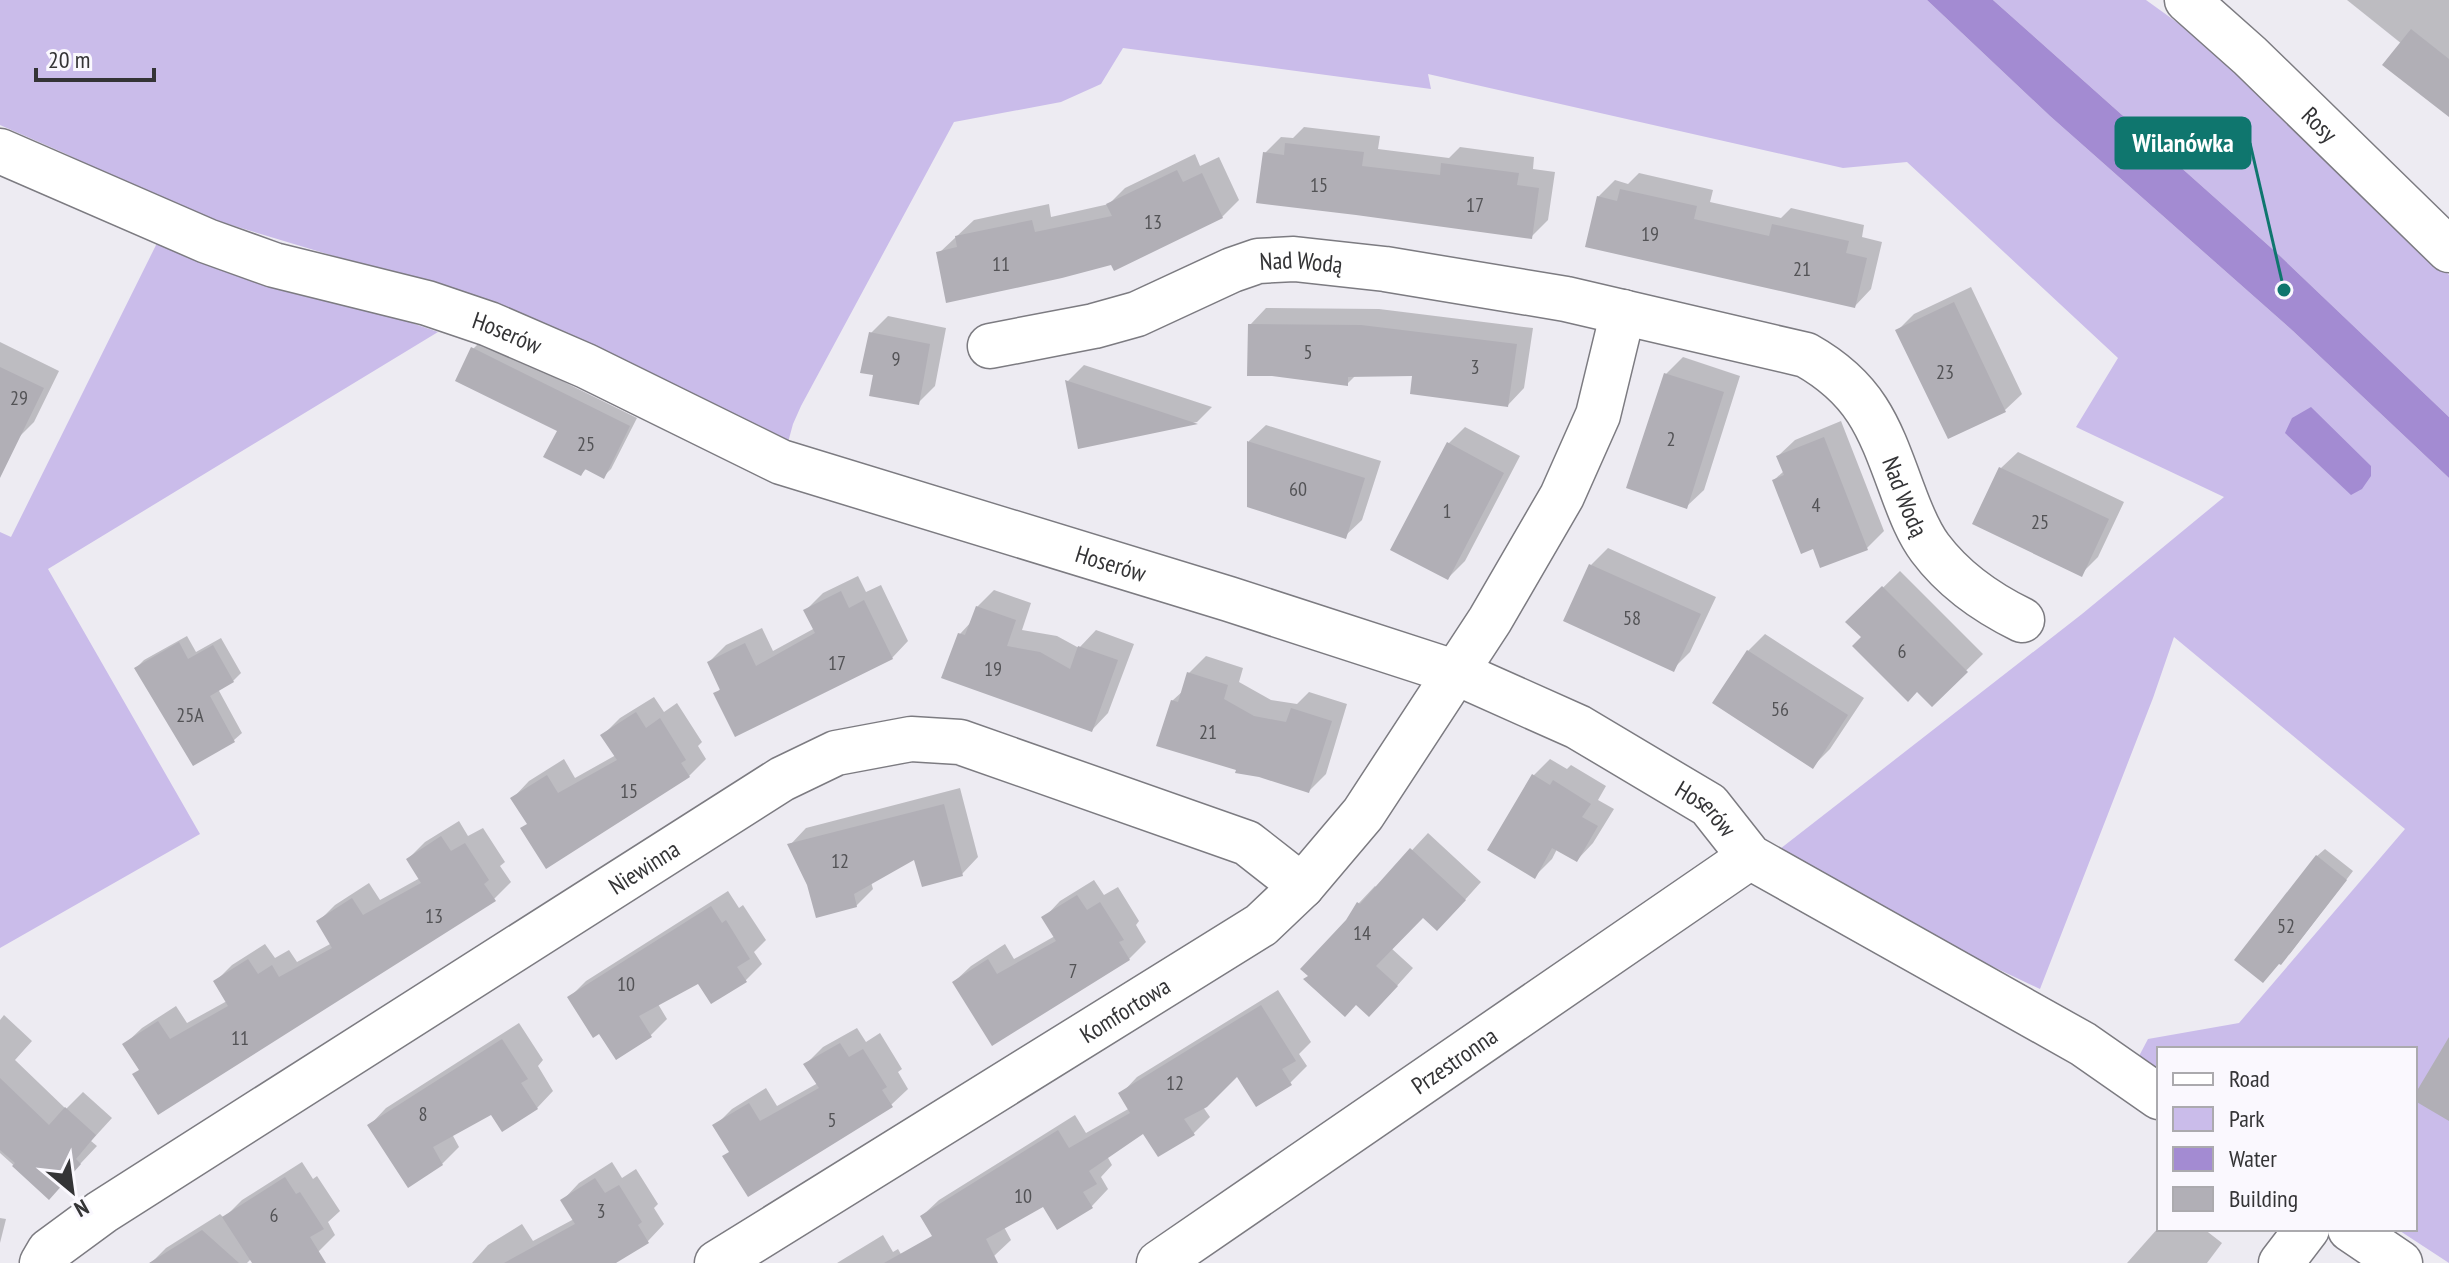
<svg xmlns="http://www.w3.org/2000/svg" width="2449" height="1263" font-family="'PT Sans Narrow',sans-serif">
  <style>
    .green { fill: #cabcea }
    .water { fill: #a38bd2 }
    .shadow { fill: #0003 }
    .building { fill: #b1afb6 }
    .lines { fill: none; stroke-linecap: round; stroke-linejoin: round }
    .minor-casing { stroke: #7c7b81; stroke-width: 47 }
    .minor { stroke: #fff; stroke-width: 44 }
    .labels { text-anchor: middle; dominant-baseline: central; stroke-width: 7; stroke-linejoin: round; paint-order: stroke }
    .number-label { font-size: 20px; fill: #535356 }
    .street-label { font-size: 24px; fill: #343436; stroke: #faf8fe }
    .leader { fill: none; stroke: #0f766e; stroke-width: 3 }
    .callout-dot { fill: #0f766e; stroke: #faf8fe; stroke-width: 3 }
    .callout { fill: #0f766e; stroke: #0f766e; stroke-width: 3 }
    .callout-label { font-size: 26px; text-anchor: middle; font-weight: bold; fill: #fff }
  </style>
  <rect width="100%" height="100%" fill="#edebf2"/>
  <path class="green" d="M0,0h1927l123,116 243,215 156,147v785l-52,-34h18v-180h-256v23l-21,-14 10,-19 91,-16 166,-194 -231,-192 -21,61 -113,291 -172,-82 -97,-51 311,-242 142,-117 -148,-70 42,-69 -211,-196 -64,6 -415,-94 3,15 -308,-41 -22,36 -40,18 -107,20 -153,284 -8,18 -6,22 -410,-177 -199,-60 -114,-56 -64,-28z
    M1993,0h153l50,36 112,100 141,139v142l-171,-163z
    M160,237l278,95 -390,237 152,265 -200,114v-416l11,5z"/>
  <path class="water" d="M1927,0h66l285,254 171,163v61l-156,-147 -243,-215z
    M2311,407l60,59v10l-9,13 -11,6 -66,-62 7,-15z"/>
  <path class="shadow" d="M2347,0h102v92l-47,-48z
    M1304,127l76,9 -2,13 71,9 11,-11 74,10 -1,12 22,3 -7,48 -17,17 -266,-84 16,-16 12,1z
    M1195,154l5,12 19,-9 20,43 -17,17 -110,45 -173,-9 35,-33 75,-16 2,13 58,-13 16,-16z
    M1639,173l74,17 -3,12 71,16 10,-10 73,17 -2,12 20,5 -11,47 -16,17 -257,-109 17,-17 13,4z
    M1971,287l51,107 -17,16 -107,-80 16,-16z
    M1266,308l113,1 154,19 -9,60 -16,17 -93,-31 -59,1 -9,9 -75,-10 -22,-49z
    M888,316l58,12 -11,58 -17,17 -47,-70z
    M481,341l156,77 -26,51 -8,8 -16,-9 -6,6 -21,-44 -87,-81z
    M0,342l59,29 -25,51 -17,17 -17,-2z
    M1683,357l57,19 -36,114 -17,16 -58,-19 37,-113z
    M1084,365l128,42 -15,15 -79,17 -50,-58z
    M1841,421l43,110 -17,17 -46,18 -7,-20 -40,-66 10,-9 -6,-15 17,-16z
    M1266,425l115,36 -19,59 -17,16 -96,-31v-64z
    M1465,427l55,29 -55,105 -17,17v-134z
    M2018,452l106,50 -26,55 -17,17 -80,-106z
    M1608,548l108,49 -26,55 -17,17 -82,-104z
    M1900,571l83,83 -51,50 -84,-82z
    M858,576l8,16 15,-7 27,56 -16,17 -176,36 5,-6 -12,-26 17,-17 36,-17 11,23 42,-23 -9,-18 17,-17z
    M994,590l37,13 -9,27 35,6 22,12 17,-18 38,14 -26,69 -16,17 -132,-96 12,-13 5,-14z
    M1765,634l99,64 -34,51 -17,17 -65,-115z
    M187,636l9,16 25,-14 20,35 -8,8 -15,8 24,44 -8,7 -40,24 -58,-96 8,-8z
    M1206,656l37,12 -4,14 32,18 26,4 12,-12 38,12 -21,70 -17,17 -137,-90 12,-11 5,-17z
    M654,697l10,15 13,-9 25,39 -4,4 8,13 -17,17 -160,47 -16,-25 16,-17 35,-22 11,19 41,-23 -13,-20 17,-17z
    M1550,759l17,10 4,-4 35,21 -8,14 16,9 -21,34 -16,17 -20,-11 -5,10 -17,17 -2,-100z
    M960,788l18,69 -16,17 -47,-17 -44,25 2,7 -17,17 -47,-22 -19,-39 16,-17z
    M459,821l9,15 15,-8 22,34 -5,4 11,16 -17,17 -353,170 -16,-25 17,-16 34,-22 11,17 40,-22 -12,-19 17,-17 33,-21 10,14 14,-8 8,12 35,-19 -14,-21 17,-17 34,-22 11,17 40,-22 -12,-19 17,-17z
    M1428,833l53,49 -27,30 -31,3 -32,33 22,20 -27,30 -30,5 -46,-28 49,-72 16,-17 2,2z
    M2325,849l28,22 -64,84 28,-99z
    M1094,880l10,15 14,-8 21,34 -3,4 10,17 -17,17 -175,23 17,-16 34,-22 9,15 41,-23 -11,-18 16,-17z
    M728,891l11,17 4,-3 23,35 -12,12 8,12 -17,17h-47l-40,23 9,15 -16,16 -51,-4 -31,-33 17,-17z
    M1278,990l33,52 -12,12 8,12 -17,17 -52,-9 -35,33 7,10 -17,17 -49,-3 -37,25 5,9 -11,12 7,12 -16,17 -48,-1 -40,22 7,13 -17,16 -11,7h-32l-29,-47 17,-16 136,-85 11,18 44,-25 -9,-14 16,-17z
    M4,1015l28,26 -17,19 51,49 17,-17 29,26 -21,23 6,5 -48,51 -49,-44v-133z
    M519,1023l24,37 -5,6 15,25 -16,17 -45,4 -40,22 7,13 -17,17 -72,-39 16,-17z
    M857,1028l9,14 14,-9 22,36 -4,3 10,17 -17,16 -160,46 -16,-25 17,-17 34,-21 11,18 41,-23 -12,-19 17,-17z
    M302,1162l11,17 4,-3 23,35 -12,11 7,13 -16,16 -19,12h-21l-28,-4 -4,4h-96l15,-15 54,-34 4,4 18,-18z
    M612,1162l10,16 14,-9 22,35 -4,4 10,16 -16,17 -36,22h-140l16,-18 34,-21 11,17 41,-22 -11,-19 16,-17z
    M0,1218l6,1 -6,24z
    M2159,1227v2l7,1 38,-1 18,14 -15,20h-80z
    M883,1235l10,17 5,-3 8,14h-69z"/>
  <path class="building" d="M2411,29l38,30v58l-67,-52z
    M1285,143l79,9 -2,14 78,9 1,-12 78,10 -2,12 22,3 -7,51 -176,-24 -100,-12 7,-51 21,3z
    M1177,170l6,12 19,-9 21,45 -109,53 -3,-6 -49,13 -116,25 -10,-51 21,-5 -2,-11 77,-16 3,12 77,-16 -6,-12z
    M1620,189l77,17 -3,13 75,17 3,-12 77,17 -3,12 21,5 -12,50 -270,-61 12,-51 20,5z
    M1954,302l52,110 -58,27 -53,-109z
    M1248,324l113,1 156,19 -9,63 -98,-13 2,-18 -64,1v9l-76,-10h-25z
    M869,332l61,12 -11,61 -50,-9 4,-21 -13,-2z
    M471,347l159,79 -26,53 -19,-10 -4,7 -38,-19 14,-26 -102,-50z
    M0,367l44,21 -44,90z
    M1664,373l60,19 -37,117 -61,-21z
    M1065,380l133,44 -120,25z
    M1824,437l44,113 -48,18 -7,-19 -12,5 -29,-74 12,-5 -8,-19z
    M1247,441l118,37 -19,61 -99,-32z
    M1447,442l57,31 -56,107 -58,-30z
    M1999,467l110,52 -27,58 -110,-53z
    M1589,564l112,50 -27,58 -111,-51z
    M1882,586l86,86 -36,35 -15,-15 -9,10 -56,-56 9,-9 -16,-15z
    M841,591l8,17 15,-8 29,59 -158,78 -22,-44 7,-3 -13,-28 38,-19 11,23 59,-33 -12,-23z
    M976,606l40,14 -9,26 33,6 30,17 8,-23 40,14 -26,72 -151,-54 17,-45 7,2z
    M179,642l9,17 25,-14 21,37 -24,14 25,46 -42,24 -59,-98z
    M1747,650l101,65 -35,54 -101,-66z
    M1187,672l41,13 -4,14 30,17 32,6 5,-14 41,13 -23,72 -50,-16 -24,-4 1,-3 -80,-24 15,-46 7,2z
    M636,712l10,16 14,-10 26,42 -5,3 9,14 -144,92 -26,-41 7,-4 -17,-26 37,-23 11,18 59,-33 -17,-25z
    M1532,774l18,11 3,-5 38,24 -9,13 16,9 -21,36 -25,-14 -17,31 -48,-29z
    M944,804l19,72 -41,11 -8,-27 -60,34 3,13 -41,11 -9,-33 -20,-41z
    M441,836l10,15 14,-8 24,37 -5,4 12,17 -338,214 -26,-41 7,-4 -17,-26 36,-23 12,18 58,-33 -15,-25 35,-22 10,15 14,-9 7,12 53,-29 -16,-27 36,-23 11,17 58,-32 -15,-24z
    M1410,848l56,52 -29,31 -14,-13 -47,48 22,20 -29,31 -13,-12 -11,12 -42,-38 5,-3 -8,-7 46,-49 11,-18 3,2z
    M2316,855l31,25 -66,85 -2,-1 -16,19 -29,-23z
    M1077,895l10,15 13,-8 24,38 -5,2 11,18 -138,86 -40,-64 36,-23 9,15 59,-33 -15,-24z
    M711,906l11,17 4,-3 24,39 -13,8 10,15 -36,22 -13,-20 -59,32 13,21 -36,23 -17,-26 -6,4 -26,-41z
    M1261,1005l35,56 -14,8 10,16 -36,22 -19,-30 -30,30 -23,12 11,16 -37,22 -15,-23 -54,37 8,13 -14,8 10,16 -36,22 -14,-23 -57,32 12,24h-114l48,-27 -12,-20 138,-86 11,18 61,-35 -12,-20z
    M2449,1037v84l-34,-20v-7z
    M502,1039l26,40 -7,4 17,26 -36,23 -11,-17 -58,32 10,18 -35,23 -41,-63z
    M840,1043l9,14 14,-8 24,38 -5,3 11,17 -145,90 -26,-41 7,-4 -17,-27 37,-22 11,18 59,-33 -16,-24z
    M0,1078l49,47 16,-18 31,28 -20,24 5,5 -32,36 -37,-34 3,-3 -15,-13z
    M285,1177l11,17 4,-2 24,37 -14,8 16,26h-74l-30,-46z
    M595,1178l10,15 14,-8 23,37 -4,3 11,18 -33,20h-112l71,-39 -15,-24z
    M202,1230l37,33h-90z"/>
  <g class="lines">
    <g class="minor-casing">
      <g id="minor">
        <path id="s1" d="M2187,0l63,56 199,194"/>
        <path id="s2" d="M0,151l207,90 67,24 153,38 62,21 97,42 195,96 448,137 228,74 121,54 131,78 41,52 333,187 76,53"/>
        <path id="s3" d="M990,346l104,-20 43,-12 95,-44 26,-9 36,-2 91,10 181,30 240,56c62,35 74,75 97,137 7,19 15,40 27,56 24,32 57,55 92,72"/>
        <path d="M2350,1229l50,34"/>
        <path id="s4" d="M42,1263l7,-12 53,-39 680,-433 54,-26 75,-14 49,3 287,101 55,43"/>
        <path id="s5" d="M717,1263l544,-338 41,-39 61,-72 127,-194 72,-124 36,-81 25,-103"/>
        <path id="s6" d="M1159,1263l591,-406"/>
        <path d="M2281,1263l26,-34"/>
      </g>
    </g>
    <use href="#minor" class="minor"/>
  </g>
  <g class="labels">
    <g class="number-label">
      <text x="1319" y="185">15</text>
      <text x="1475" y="205">17</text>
      <text x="1153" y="222">13</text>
      <text x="1650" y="234">19</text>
      <text x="1001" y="264">11</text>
      <text x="1802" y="269">21</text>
      <text x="1308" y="352">5</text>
      <text x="896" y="359">9</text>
      <text x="1475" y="367">3</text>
      <text x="1945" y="372">23</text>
      <text x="19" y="398">29</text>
      <text x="1671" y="439">2</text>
      <text x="586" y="444">25</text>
      <text x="1298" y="489">60</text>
      <text x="1816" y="505">4</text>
      <text x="1447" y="511">1</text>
      <text x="2040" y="522">25</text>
      <text x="1632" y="618">58</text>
      <text x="1902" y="651">6</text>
      <text x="837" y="663">17</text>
      <text x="993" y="669">19</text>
      <text x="1780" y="709">56</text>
      <text x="190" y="715">25A</text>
      <text x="1208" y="732">21</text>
      <text x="629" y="791">15</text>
      <text x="840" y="861">12</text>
      <text x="434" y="916">13</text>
      <text x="2286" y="926">52</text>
      <text x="1362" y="933">14</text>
      <text x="1073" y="971">7</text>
      <text x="626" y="984">10</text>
      <text x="240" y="1038">11</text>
      <text x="1175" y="1083">12</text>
      <text x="423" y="1114">8</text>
      <text x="832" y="1120">5</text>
      <text x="1023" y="1196">10</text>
      <text x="601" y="1211">3</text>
      <text x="274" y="1215">6</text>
    </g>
    <g class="street-label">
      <text stroke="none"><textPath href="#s1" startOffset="182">Rosy</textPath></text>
      <text stroke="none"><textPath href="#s3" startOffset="326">Nad Wodą</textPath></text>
      <text stroke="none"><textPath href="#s2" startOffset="540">Hoserów</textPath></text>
      <text stroke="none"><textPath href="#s3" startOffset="1018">Nad Wodą</textPath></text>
      <text stroke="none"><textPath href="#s2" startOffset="1188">Hoserów</textPath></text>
      <text stroke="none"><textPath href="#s2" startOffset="1836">Hoserów</textPath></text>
      <text stroke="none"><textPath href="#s4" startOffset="722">Niewinna</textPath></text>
      <text stroke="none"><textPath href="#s5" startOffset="480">Komfortowa</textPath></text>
      <text stroke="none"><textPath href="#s6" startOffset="358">Przestronna</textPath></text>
    </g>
  </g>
  <path class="leader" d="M2284 290L2250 143"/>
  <circle class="callout-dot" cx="2284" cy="290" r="8"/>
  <rect class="callout" x="2116" y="118" width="134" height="50" rx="8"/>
  <g class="callout-label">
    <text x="2183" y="152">Wilanówka</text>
  </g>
  <rect x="2157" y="1047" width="260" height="184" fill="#faf8fe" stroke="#abaaae" stroke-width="2"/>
  <rect x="2173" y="1073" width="40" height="12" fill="#ffffff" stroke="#abaaae" stroke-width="2"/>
  <text x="2229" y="1087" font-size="24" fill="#343436">Road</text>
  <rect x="2173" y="1107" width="40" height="24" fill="#cabcea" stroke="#abaaae" stroke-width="2"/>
  <text x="2229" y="1127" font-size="24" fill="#343436">Park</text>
  <rect x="2173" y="1147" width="40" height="24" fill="#a38bd2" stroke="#abaaae" stroke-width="2"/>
  <text x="2229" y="1167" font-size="24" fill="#343436">Water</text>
  <rect x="2173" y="1187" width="40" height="24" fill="#b1afb6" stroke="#abaaae" stroke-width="2"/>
  <text x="2229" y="1207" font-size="24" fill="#343436">Building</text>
  <g transform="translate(72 1191) rotate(151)" stroke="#faf8fe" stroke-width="6" paint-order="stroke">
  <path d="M0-6L14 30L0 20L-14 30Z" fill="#343436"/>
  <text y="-12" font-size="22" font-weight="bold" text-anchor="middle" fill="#343436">N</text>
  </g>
  <path d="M36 68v12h118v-12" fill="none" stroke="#343436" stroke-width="4"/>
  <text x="48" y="68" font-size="24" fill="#343436" stroke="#faf8fe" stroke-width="6" paint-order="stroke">20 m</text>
</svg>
